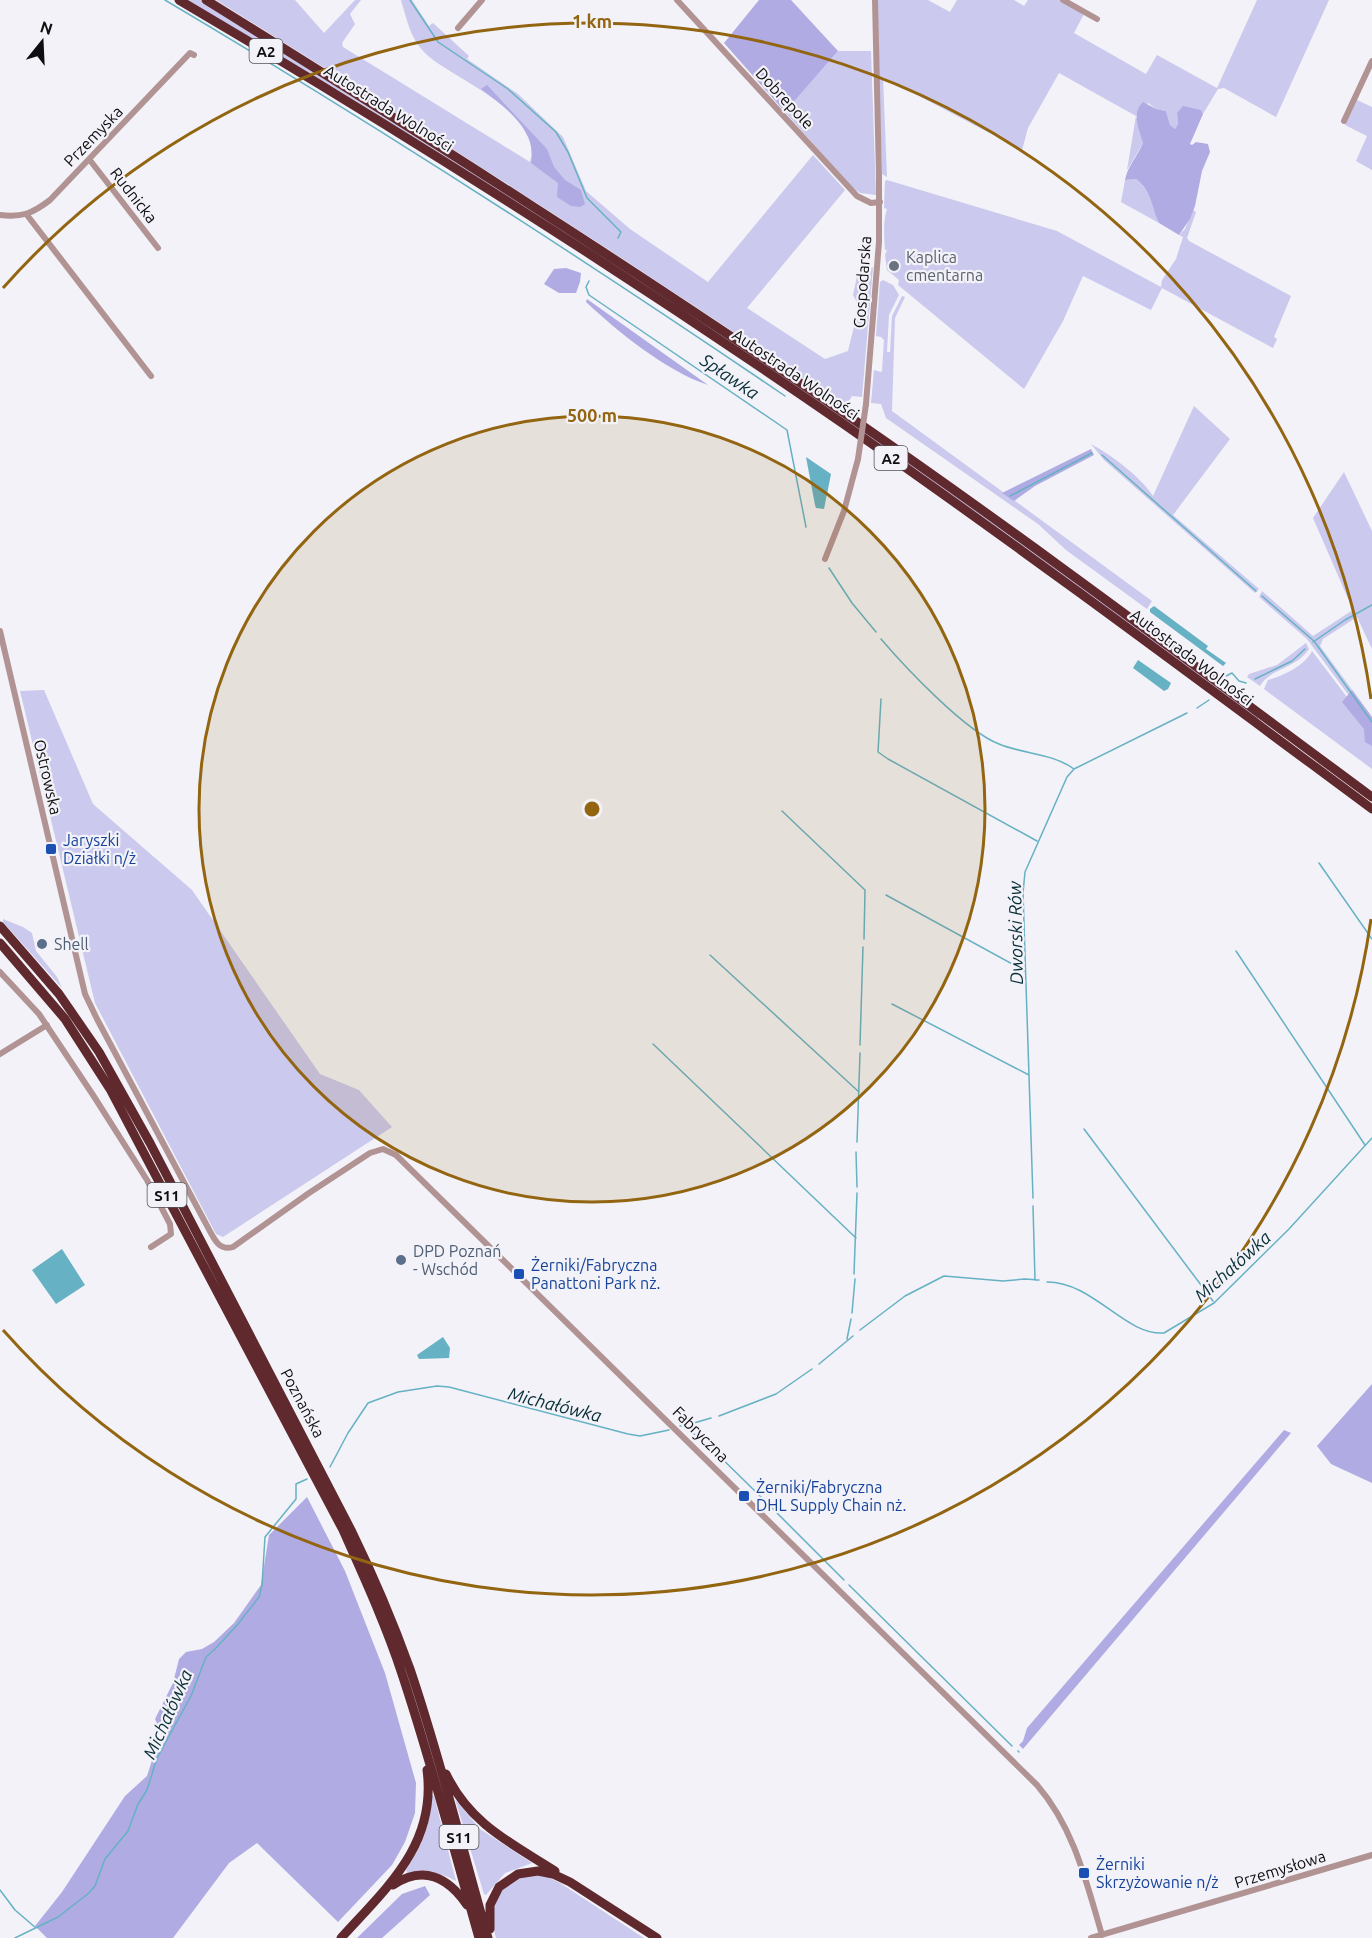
<svg xmlns="http://www.w3.org/2000/svg" width="1372" height="1938" font-family="Ubuntu,sans-serif">
  <style>
    .green { fill: #cbc9ed }
    .forest { fill: #b0abe3 }
    .water { fill: #66b1c3 }
    .lines { fill: none; stroke-linecap: round; stroke-linejoin: round }
    .stream { stroke: #66b1c3; stroke-width: 1.5 }
    .minor { stroke: #b19394; stroke-width: 6 }
    .highway { stroke: #5f292d; stroke-width: 9 }
    .minor-bridge { stroke: #b19394; stroke-width: 6 }
    .ring { fill: none; stroke: #936511; stroke-width: 3 }
    .worship-dot { fill: #6b7280; stroke: #f2f2f8; stroke-width: 2 }
    .transit-dot { fill: #1a4fb4; stroke: #f2f2f8; stroke-width: 2 }
    .service-dot { fill: #5c6f8a; stroke: #f2f2f8; stroke-width: 2 }
    .labels { text-anchor: middle; dominant-baseline: central; stroke-width: 4.5; stroke-linejoin: round; paint-order: stroke }
    .shield { fill: #f2f2f8; stroke: #525256; stroke-width: 1.5 }
    .shield-label { font-size: 15px; font-weight: bold; fill: #0e0e10 }
    .street-label { font-size: 16px; fill: #0e0e10; stroke: #f2f2f8 }
    .worship-label { font-size: 16px; fill: #5b616d; stroke: #f2f2f8; text-anchor: start }
    .transit-label { font-size: 16px; fill: #164399; stroke: #f2f2f8; text-anchor: start }
    .service-label { font-size: 16px; fill: #4e5e75; stroke: #f2f2f8; text-anchor: start }
    .water-label { font-size: 18px; font-style: italic; fill: #082f37; stroke: #f2f2f8 }
    .centre { fill: #936511; stroke: #f2f2f8; stroke-width: 3 }
    .ring-label { font-size: 18px; text-anchor: middle; font-weight: bold; fill: #936511; stroke: #f2f2f8; stroke-width: 4.5; stroke-linejoin: round; paint-order: stroke }
  </style>
  <rect width="100%" height="100%" fill="#f2f2f8"/>
  <path class="green" d="M186,0h14l430,273 207,139 158,112 264,193 -2,3 -155,-115 -571,-394 -177,-111z
    M216,0h79l29,33 31,-33h6l-11,14 5,10 -13,19 1,4 187,115c14,-51 -77,-82 -105,-109 -15,-15 -18,-33 -24,-53h11l17,26 4,-3 36,33 -2,3 51,35 45,43 23,54 44,38 78,53 105,-127 32,35 -98,118 78,51 23,-8 11,-45 -6,-11 4,-19 16,-9 -11,130 -10,-1 -7,11c-207,-141 -417,-275 -629,-407z
    M876,0h52l22,12 7,-12h57l10,6 4,-6h31l25,14 -10,19 72,41 11,-19 60,33 40,-88h72l-53,117 -52,-29 -6,1 -15,25 -2,-4 -24,3 1,11 -3,5 -5,-4 -4,-14 -10,-2 -8,-6 -12,13 7,27 -16,27 9,-54 -77,-43 -31,55 -6,22 -139,-73 4,100 -5,-3z
    M838,51h33l5,144 -16,-2 -8,-6 -67,-75z
    M1357,100l15,7v63l-16,-9 11,-25 -22,-11z
    M1136,179c17,14 15,26 23,44l-38,-21 4,-22z
    M887,180l170,51 104,56 1,-7 14,-21 7,-22 -4,-2 6,-6 8,-19 3,2 -9,26 2,3 102,55 -17,41 3,2 -4,9 -111,-60 -11,22 -68,-34 -20,45 -39,68 -126,-104 1,-5 -12,-10 -2,-15 2,-5h-2c-1,-14 -2,-29 2,-41l-3,-1 1,-27z
    M883,280l10,5 6,10 -10,20 -2,37h3l2,-36 10,-20 3,1 -10,21 -3,93 260,190 -5,8 -81,-59 -28,-26 -152,-106 -5,-14 -10,-1 3,-33 7,2 1,-1 2,-31 -3,-3 -5,-1 4,-54z
    M1194,406l36,33 -57,76 86,74 -4,4 -151,-133 -13,-16c20,11 50,33 62,52z
    M1344,472l28,59v118l-15,-32 -34,22 -3,7 52,71 -19,-16 -46,-62 -48,-42 3,-6 51,45 40,-26 -40,-92z
    M1306,643l3,6c-13,20 -39,19 -49,37l-13,-9 2,-3 28,-9z
    M1312,651l60,79v39l-108,-80 4,-9c14,-4 37,-14 44,-29z
    M44,690l49,114 99,86 128,184 39,16 33,37 -169,110 -7,-3 -121,-231 -75,-312z
    M3,919l20,8 9,6 4,18 21,26 5,11 -59,-66z
    M432,1795l2,1 22,85c-17,-10 -30,-10 -49,-8l-1,-3c16,-24 25,-46 26,-75z
    M455,1799l25,30 52,34 -27,10 -19,22 -2,-1z
    M531,1874l17,3 12,6 84,55h-148c-9,-32 2,-56 35,-64z"/>
  <path class="forest" d="M759,0h32l47,51 -53,61 -61,-69z
    M487,85l60,64 7,18 11,13 16,10 4,14 -5,3 -9,-1 -14,-9 1,-14 -27,-20c7,-32 -27,-57 -50,-74z
    M1143,102l13,7 10,2 4,14 5,4 3,-5 -1,-11 6,-7 18,4 2,4 -13,30 2,1 4,-3 12,2 2,8 -8,19 -7,35 -5,13 -11,16 -20,-12c-8,-17 -7,-32 -23,-44l-11,1c3,-15 12,-23 18,-37 -4,-14 -12,-30 0,-41z
    M566,268l15,5 -1,9 -4,11h-17l-15,-9 10,-15z
    M587,299l121,86c-42,-14 -90,-53 -122,-83z
    M1091,449l3,6 -59,31 -21,15 -12,-8z
    M1352,690l20,27v29l-7,-4 -1,-13 -22,-27z
    M1372,1384v99l-41,-19 -14,-18z
    M1284,1430l7,3 -268,316 -4,-4 4,-4 4,-13z
    M307,1497l38,74 40,102 31,110 -1,30 -10,29 -13,23 -54,57 -81,-79 -28,20 -56,75h-126l-12,-12 27,-34 63,-96 22,-20 8,-25 10,-9 -10,-23 18,-36 6,-24 7,-7 16,-3 12,-7 20,-19 27,-38 8,-50z
    M425,1886l5,9 -48,43h-25l45,-44z"/>
  <path class="water" d="M806,457l25,17 -7,35 -8,-1 -1,-3z
    M1154,606l54,40 -2,3 20,14 -3,3 -73,-54v-3z
    M1138,660l33,23 -3,6 -4,2 -31,-23z
    M62,1249l23,36 -29,19 -24,-34z
    M443,1337l7,11 -1,10 -30,1 -2,-4z"/>
  <g class="lines">
    <path class="stream" d="M165,0c211,125 417,258 620,396
      M410,0l28,42 70,47 48,43 12,20 19,46 34,34 -3,6
      M589,281l-3,6 3,8 198,135 19,97
      M1102,455l154,136
      M1010,496l82,-43
      M829,568l23,35 24,29
      M1262,596l52,45 58,81
      M881,639c24,28 84,92 118,105 24,10 53,9 75,25
      M1313,642l32,-22 27,-15
      M1226,676l6,-3 7,8 7,2
      M1255,679l37,-18 13,-12
      M881,699l-3,53 10,7 149,82
      M1197,708l12,-8
      M782,811l83,79 -1,49
      M1319,863l53,76
      M886,895l139,76
      M1236,951l129,194
      M710,955l149,137
      M892,1004l137,71
      M653,1044l203,194
      M860,1045l3,-98
      M1084,1129l129,172
      M857,1142l3,-89
      M856,1152l1,35
      M1033,1198l-10,-305 2,-21 42,-95 7,-8 113,-56
      M1033,1206l2,74
      M854,1274l3,-81
      M1047,1282c47,0 78,54 117,51l50,-30 75,-74 83,-91
      M852,1313l3,-34
      M860,1330l45,-34 39,-20 59,5 22,-2 14,1
      M847,1339l4,-20
      M819,1364l34,-28
      M719,1416l57,-22 36,-25
      M694,1423l17,-5
      M680,1426l6,-1
      M684,1426l26,21 46,45 88,88
      M330,1467l18,-34 20,-30 30,-11 39,-6 12,1 179,47 12,2 29,-6
      M849,1585l163,161
      M1018,1751l1,1
      M0,1890l15,20 21,18
      M15,1938l43,-21 31,-24 6,-7 10,-27 23,-28 10,-27 9,-14 10,-32 34,-62 15,-39 9,-8 23,-25 21,-27 3,-12 3,-48 31,-38v-15l11,-5"/>
    <path class="minor" d="M677,0l180,196 14,7 9,-1
      M1063,0l34,19
      M458,28l24,-28
      M1344,121l28,-60
      M89,159l69,89
      M0,215c22,3 33,-2 50,-15l140,-147 4,2
      M27,215l124,161
      M866,404l13,-162v-66l-4,-176
      M825,559l19,-48 14,-52
      M0,631l85,363 12,25 108,203c7,12 12,30 28,25l76,-54 61,-40 13,-4 13,6 641,630c37,43 49,96 65,150
      M0,972l39,42 54,81 54,85 23,44 1,10 -20,13
      M0,1054l47,-29
      M1091,1938l281,-83"/>
    <path class="highway" d="M179,0c227,134 449,275 666,425 178,124 353,255 527,384
      M206,0c217,135 433,272 644,417 177,122 349,252 522,380
      M0,926l59,68 40,58 51,91 201,387c22,45 42,92 59,139 30,88 52,179 78,269
      M0,943l65,76 45,70 233,441c21,47 43,95 59,144 29,87 52,176 77,264
      M446,1774c24,50 65,69 109,97
      M393,1885c30,-20 55,-8 74,20
      M490,1929v-24l9,-18 19,-13 20,-3 15,3 17,8 87,56
      M341,1938c45,-50 96,-93 86,-168"/>
    <path class="minor-bridge" d="M858,459l8,-55"/>
  </g>
  <circle cx="592" cy="809" r="393" fill="#936511" fill-opacity=".12"/>
  <g class="ring">
    <circle cx="592" cy="809" r="393"/>
    <path d="M1371 919A787 787 0 0 1 3 1330M3 288A787 787 0 0 1 1371 699"/>
  </g>
  <circle class="worship-dot" cx="894" cy="266" r="6"/>
  <g class="transit-dot">
    <rect x="45" y="843" width="12" height="12" rx="3"/>
    <rect x="513" y="1268" width="12" height="12" rx="3"/>
    <rect x="738" y="1490" width="12" height="12" rx="3"/>
    <rect x="1078" y="1867" width="12" height="12" rx="3"/>
  </g>
  <g class="service-dot">
    <circle cx="42" cy="944" r="6"/>
    <circle cx="401" cy="1260" r="6"/>
  </g>
  <g class="labels">
    <g class="shield">
      <rect x="249.5" y="39" width="33" height="24" rx="4.5"/>
      <rect x="874.5" y="446" width="33" height="24" rx="4.5"/>
      <rect x="147.5" y="1183" width="39" height="24" rx="4.5"/>
      <rect x="439.5" y="1825" width="39" height="24" rx="4.5"/>
    </g>
    <g class="shield-label">
      <text x="266" y="51">A2</text>
      <text x="891" y="458">A2</text>
      <text x="167" y="1195">S11</text>
      <text x="459" y="1837">S11</text>
    </g>
    <g class="street-label">
      <text transform="translate(785 98) rotate(47)">Dobrepole</text>
      <text transform="translate(389 108) rotate(32)">Autostrada Wolności</text>
      <text transform="translate(93 136) rotate(-46)">Przemyska</text>
      <text transform="translate(134 195) rotate(52)">Rudnicka</text>
      <text transform="translate(862 282) rotate(-86)">Gospodarska</text>
      <text transform="translate(796 374) rotate(34)">Autostrada Wolności</text>
      <text transform="translate(1192 657) rotate(37)">Autostrada Wolności</text>
      <text transform="translate(48 777) rotate(77)">Ostrowska</text>
      <text transform="translate(303 1403) rotate(62)">Poznańska</text>
      <text transform="translate(701 1434) rotate(45)">Fabryczna</text>
      <text transform="translate(1280 1869) rotate(-17)">Przemysłowa</text>
    </g>
    <g class="worship-label">
      <text x="906" y="257">Kaplica<tspan x="906" dy="18">cmentarna</tspan></text>
    </g>
    <g class="transit-label">
      <text x="63" y="840">Jaryszki<tspan x="63" dy="18">Działki n/ż</tspan></text>
      <text x="531" y="1265">Żerniki/Fabryczna<tspan x="531" dy="18">Panattoni Park nż.</tspan></text>
      <text x="756" y="1487">Żerniki/Fabryczna<tspan x="756" dy="18">DHL Supply Chain nż.</tspan></text>
      <text x="1096" y="1864">Żerniki<tspan x="1096" dy="18">Skrzyżowanie n/ż</tspan></text>
    </g>
    <g class="service-label">
      <text x="54" y="944">Shell</text>
      <text x="413" y="1251">DPD Poznań<tspan x="413" dy="18">- Wschód</tspan></text>
    </g>
    <g class="water-label">
      <text transform="translate(730 376) rotate(34)">Spławka</text>
      <text transform="translate(1015 933) rotate(-91)">Dworski Rów</text>
      <text transform="translate(1232 1266) rotate(-42)">Michałówka</text>
      <text transform="translate(555 1404) rotate(14)">Michałówka</text>
      <text transform="translate(167 1714) rotate(-66)">Michałówka</text>
    </g>
  </g>
  <circle cx="592" cy="809" r="9" class="centre"/>
  <g class="ring-label">
    <text x="592" y="28">1 km</text>
    <text x="592" y="422">500 m</text>
  </g>
  <g transform="translate(42 42) rotate(18)" stroke="#f2f2f8" stroke-width="4.5" paint-order="stroke">
  <path d="M0-4.5L10 22L0 15L-10 22Z" fill="#0e0e10"/>
  <text y="-9" font-size="16" font-weight="bold" text-anchor="middle" fill="#0e0e10">N</text>
  </g>
</svg>
